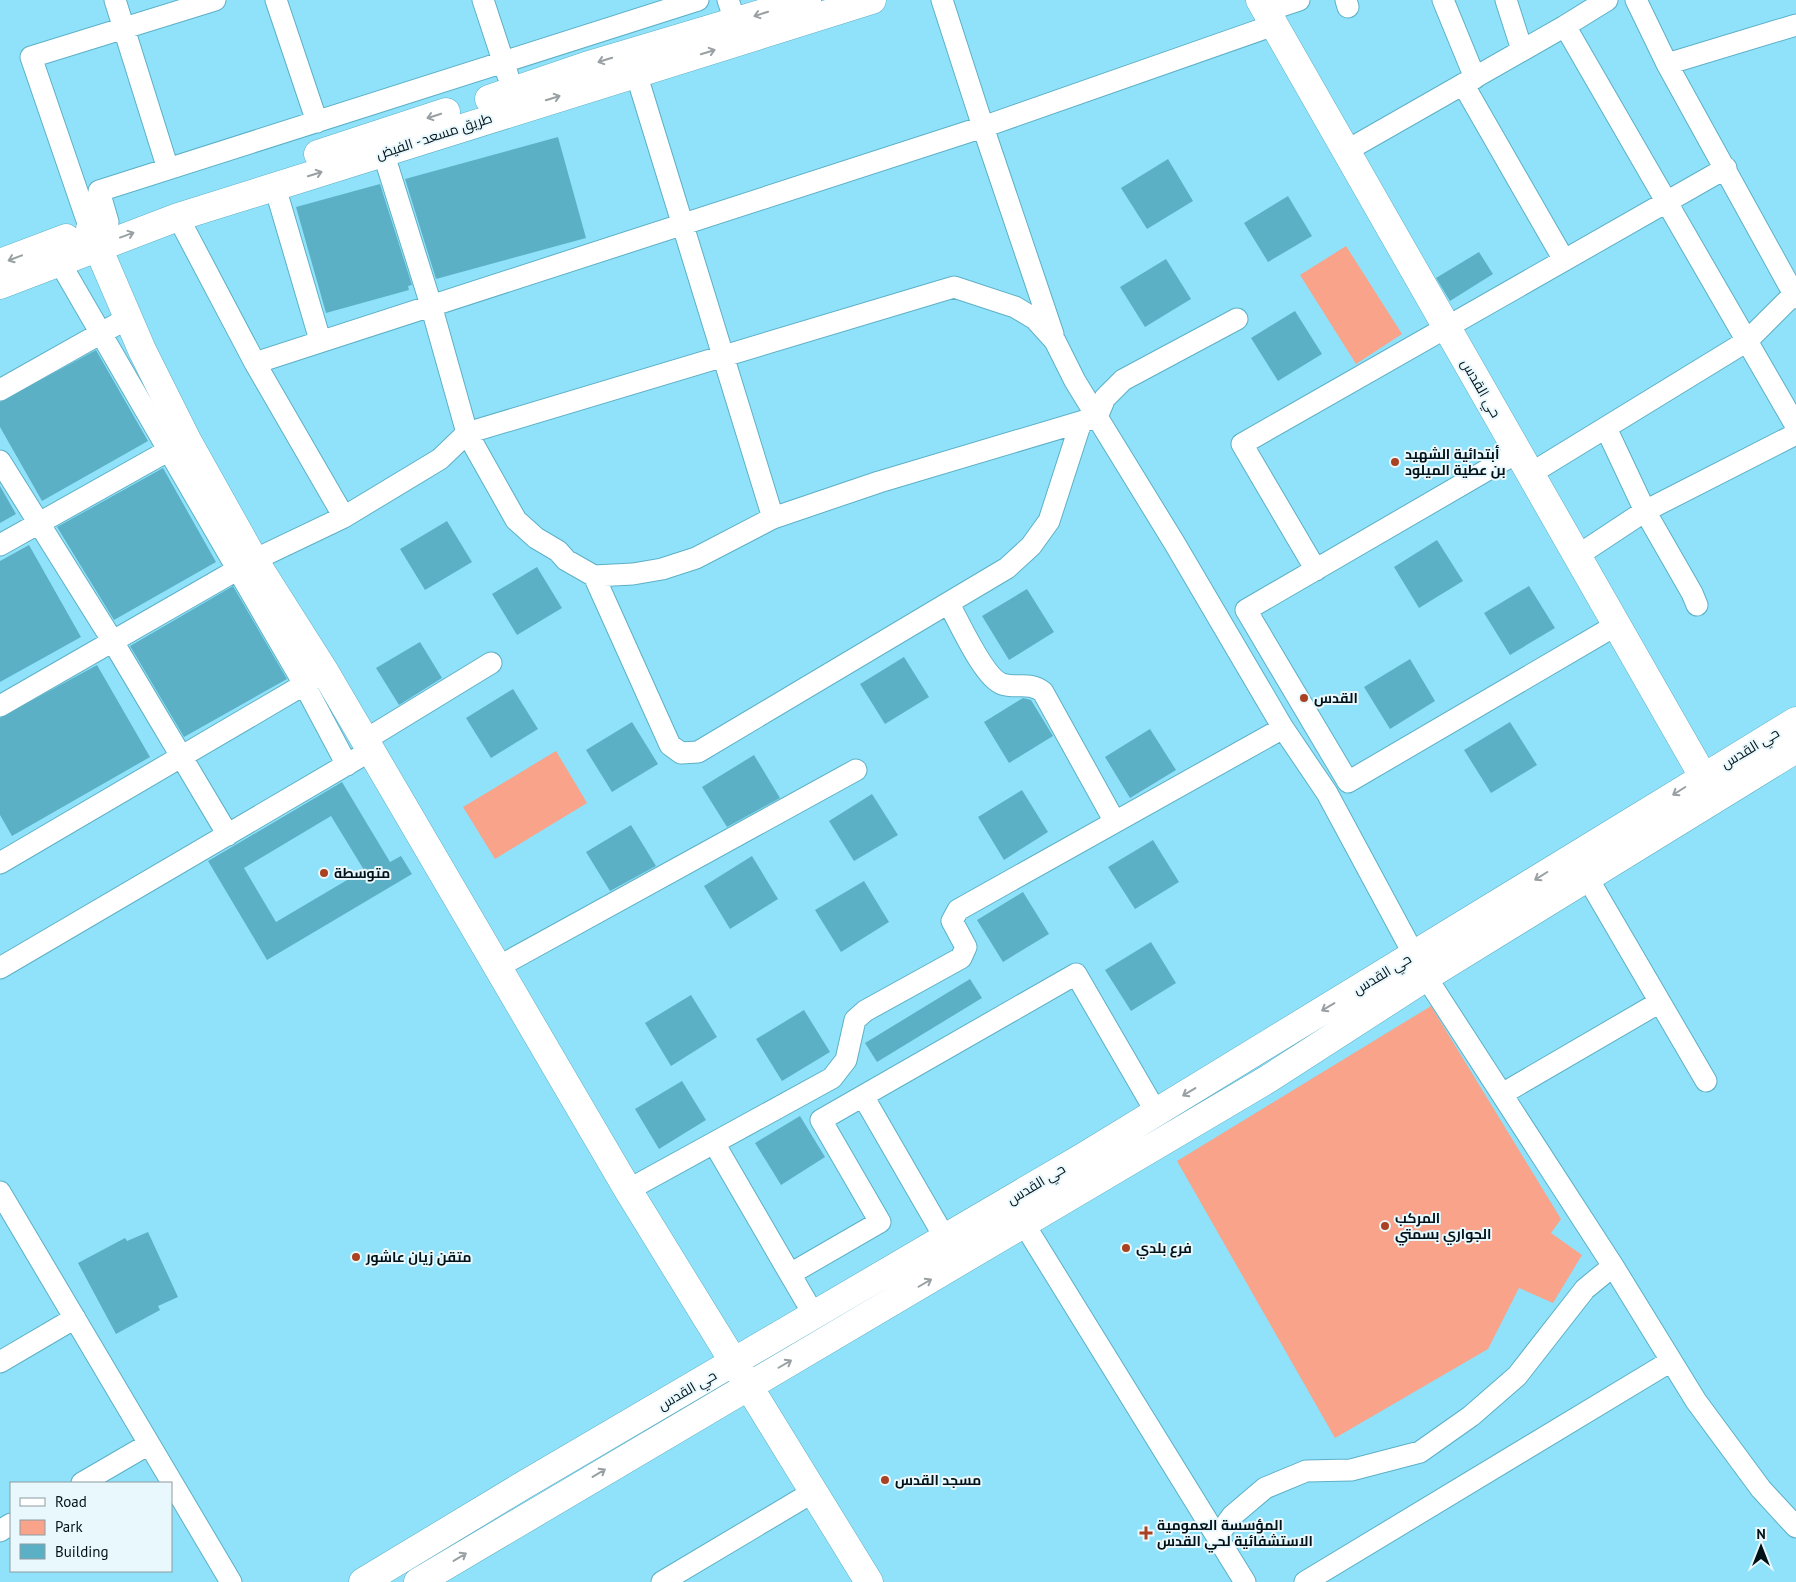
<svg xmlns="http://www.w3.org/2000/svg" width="1796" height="1582" font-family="'PT Sans',Cairo,sans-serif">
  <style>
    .green { fill: #f8a38a }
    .building { fill: #5cb0c6; fill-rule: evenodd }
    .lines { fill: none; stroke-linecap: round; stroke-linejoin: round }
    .street-casing { stroke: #5db0c6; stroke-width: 23 }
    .secondary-casing { stroke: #5db0c6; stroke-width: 29 }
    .primary-casing { stroke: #5db0c6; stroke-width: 29 }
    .street { stroke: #fff; stroke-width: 21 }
    .secondary { stroke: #fff; stroke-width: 28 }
    .primary { stroke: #fff; stroke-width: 28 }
    .oneway { stroke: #99a0a3 }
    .poi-dot { fill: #aa4221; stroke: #e9f8fd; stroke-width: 2 }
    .labels { text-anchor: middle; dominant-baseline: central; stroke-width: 4; stroke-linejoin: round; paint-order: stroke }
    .street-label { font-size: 14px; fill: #001218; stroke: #e9f8fd }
    .poi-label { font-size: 14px; font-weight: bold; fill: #001218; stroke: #e9f8fd; text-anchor: start }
  </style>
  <rect width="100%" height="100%" fill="#8fe2fa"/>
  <path class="green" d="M1346,246l56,88 -46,30 -56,-89z
    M556,751l31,52 -92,56 -32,-52z
    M1431,1006l130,213 -10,14 31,22 -29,48 -34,-15 -31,61 -153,89 -158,-277z"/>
  <path class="building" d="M558,137l28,101 -150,41 -31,-100z
    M1168,159l25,42 -46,28 -26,-41z
    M380,184l32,101 -4,1 1,4 -83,23 -30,-106z
    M1288,196l24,40 -44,26 -24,-39z
    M1479,252l14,22 -43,27 -14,-23z
    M1166,259l25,40 -46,28 -25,-40z
    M1295,311l27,43 -44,27 -27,-43z
    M96,350l52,91 -106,60 -42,-74v-25z
    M163,468l53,94 -102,58 -57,-93z
    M0,486l16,28 -16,9z
    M447,521l25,41 -47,28 -25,-41z
    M1437,540l26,41 -44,27 -25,-41z
    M29,545l52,92 -81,45v-121z
    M537,567l25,41 -45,27 -25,-41z
    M233,586l54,93 -103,58 -54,-91z
    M1529,586l26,42 -45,27 -26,-42z
    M1027,589l27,43 -45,28 -27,-44z
    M420,642l22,36 -43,27 -23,-37z
    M904,657l25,40 -44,27 -25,-40z
    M1410,659l25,42 -45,28 -26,-42z
    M97,665l53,92 -138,79 -12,-21v-97z
    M513,689l25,40 -47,29 -25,-40z
    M1023,698l8,2 22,36 -44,27 -25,-41z
    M632,722l26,42 -46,28 -26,-42z
    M1510,722l27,43 -46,28 -27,-43z
    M1150,729l26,41 -46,28 -25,-41z
    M754,755l26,43 -53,29 -25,-40z
    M342,782l48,80 11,-6 11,18 -145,86 -59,-99zM331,816l33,54 -88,52 -32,-54z
    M1022,790l26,42 -44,28 -26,-43z
    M872,794l26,41 -44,26 -25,-40z
    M631,825l25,41 -46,25 -24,-39z
    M1153,840l26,42 -44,27 -27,-42z
    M752,856l26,43 -48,30 -26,-43z
    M864,881l25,41 -48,30 -26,-42z
    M1023,892l26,42 -46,28 -26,-42z
    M1151,942l25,41 -45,28 -26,-41z
    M970,979l12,19 -105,64 -12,-19z
    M691,995l26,42 -46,29 -26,-43z
    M804,1010l26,42 -48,29 -26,-42z
    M682,1081l24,39 -47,29 -24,-40z
    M800,1116l25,41 -44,28 -26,-42z
    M148,1232l30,65 -20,9 2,4 -44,24 -38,-71 47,-25 2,3z"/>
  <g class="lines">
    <g class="street-casing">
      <path id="street" d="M115,0l53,169
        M276,0l41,122
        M483,0l25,76
        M728,0l12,35
        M942,0l41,127 291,-102
        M1346,0l2,7
        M1443,0l32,78
        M1506,0l16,50
        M1636,0l31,64 129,234
        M1266,11l33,-11
        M1565,26l42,-26
        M1667,64l129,-39
        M636,73l137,445
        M1463,84l101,176
        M379,139l52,166 36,128 49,87 20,18 22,13 8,9 28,16 39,-2 29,-5 34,-11 77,-40 106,-36 218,-65 8,-19 18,-18 114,-61
        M1346,151l219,-125 231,400
        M275,187l45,153
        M178,217l77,146 728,-236 70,207
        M108,222l-9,-31 599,-191
        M90,229l-59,-172 184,-57
        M52,249l252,435 43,81
        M255,363l89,154
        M0,390l128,-72
        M1606,428l39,83 47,82 5,12
        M1518,452l-272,158 102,172 270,-158
        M0,461l112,179 116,195
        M1530,474l217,-133 49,-49
        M0,545l180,-101
        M1577,556l68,-45 151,-77
        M1316,570l-74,-126 484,-276
        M594,576l76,169 11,8 17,-1 309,-184 24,-22 18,-25 32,-99
        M949,604c10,18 35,74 53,80 15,5 27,-3 41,8l72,130
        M0,706l254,-146 90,-43 96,-58 27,-26 487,-146 61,20 20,12 20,22 20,40 100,163 108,184 44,65 99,184 187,289 83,135 65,88 35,38
        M365,740l126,-77
        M0,863l317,-186
        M1587,877l119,204
        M498,967l358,-197
        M0,968l358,-210
        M1502,1094l158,-92
        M863,1096l82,142
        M714,1143l76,131
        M628,1190l204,-112 14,-18 9,-40 10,-9 96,-53 5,-11 -14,-26 6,-11 325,-182
        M0,1192l231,390
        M1024,1224l221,358
        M814,1315l-24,-41 90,-52 -59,-102 255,-146 80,138
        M0,1362l75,-44
        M82,1483l67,-39
        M0,1531l11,-7
        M1217,1537l15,-21 33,-28 41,-17 45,-1 69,-18 51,-36 46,-40 68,-87 28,-23
        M662,1582l151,-90
        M1305,1582l366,-221"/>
    </g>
    <g class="secondary-casing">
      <path id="secondary" d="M1260,0l452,792
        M90,229l52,121 45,90 67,120 71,112 303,518 241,392
        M363,1582l159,-96 561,-329 713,-436
        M418,1582l850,-503 158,-102 370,-228"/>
    </g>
    <g class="primary-casing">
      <path id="primary" d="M489,99l97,-33 221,-66
        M318,154l128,-42
        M0,263l66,-25
        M0,285l178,-68 694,-217"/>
    </g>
    <use href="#street" class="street"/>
    <use href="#secondary" class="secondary"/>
    <use href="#primary" class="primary"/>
  </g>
  <defs><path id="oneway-shaft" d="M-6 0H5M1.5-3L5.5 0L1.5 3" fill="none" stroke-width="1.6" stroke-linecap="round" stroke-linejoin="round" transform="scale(1.25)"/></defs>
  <g class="oneway">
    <use href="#oneway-shaft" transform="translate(761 14) rotate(162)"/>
    <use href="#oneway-shaft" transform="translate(708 52) rotate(-17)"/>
    <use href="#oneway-shaft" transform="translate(605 60) rotate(163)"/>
    <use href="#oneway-shaft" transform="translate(553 98) rotate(-17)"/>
    <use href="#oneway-shaft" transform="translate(434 116) rotate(162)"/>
    <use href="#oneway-shaft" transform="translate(315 174) rotate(-17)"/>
    <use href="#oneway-shaft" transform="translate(127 235) rotate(-20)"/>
    <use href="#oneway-shaft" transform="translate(15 258) rotate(159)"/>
    <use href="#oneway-shaft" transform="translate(1679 791) rotate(148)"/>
    <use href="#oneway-shaft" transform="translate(1541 876) rotate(148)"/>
    <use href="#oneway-shaft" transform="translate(1328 1007) rotate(149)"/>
    <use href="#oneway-shaft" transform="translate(1189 1092) rotate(149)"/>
    <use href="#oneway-shaft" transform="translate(925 1283) rotate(-30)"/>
    <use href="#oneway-shaft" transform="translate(785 1364) rotate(-30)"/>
    <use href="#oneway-shaft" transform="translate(599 1473) rotate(-31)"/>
    <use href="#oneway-shaft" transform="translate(460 1557) rotate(-31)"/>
  </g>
  <g class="poi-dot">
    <circle cx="1395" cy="462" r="5"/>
    <circle cx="1304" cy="698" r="5"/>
    <circle cx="324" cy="873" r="5"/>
    <circle cx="1385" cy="1226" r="5"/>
    <circle cx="1126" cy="1248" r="5"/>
    <circle cx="356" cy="1257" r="5"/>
    <circle cx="885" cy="1480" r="5"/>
    <path d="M1143.5 1525.5h5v5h5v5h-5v5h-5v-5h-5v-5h5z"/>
  </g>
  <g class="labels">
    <g class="street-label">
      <text transform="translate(434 136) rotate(-18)">طريق مسعد - الفيض</text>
      <text transform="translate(1481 388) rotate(60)">حي القدس</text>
      <text transform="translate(1750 748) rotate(-31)">حي القدس</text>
      <text transform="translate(1382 974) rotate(-31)">حي القدس</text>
      <text transform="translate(1036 1184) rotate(-31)">حي القدس</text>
      <text transform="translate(687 1390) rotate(-30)">حي القدس</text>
    </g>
    <g class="poi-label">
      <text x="1405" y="454">أبتدائية الشهيد<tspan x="1405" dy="16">بن عطية الميلود</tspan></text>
      <text x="1314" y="698">القدس</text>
      <text x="334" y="873">متوسطة</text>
      <text x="1395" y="1218">المركب<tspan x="1395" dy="16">الجواري بسمتي</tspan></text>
      <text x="1136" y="1248">فرع بلدي</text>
      <text x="366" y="1257">متقن زيان عاشور</text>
      <text x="895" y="1480">مسجد القدس</text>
      <text x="1157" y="1525">المؤسسة العمومية<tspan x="1157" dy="16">الاستشفائية لحي القدس</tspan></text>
    </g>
  </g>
  <rect x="10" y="1482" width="162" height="90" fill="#e9f8fd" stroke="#8c9ca1"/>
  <rect x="20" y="1498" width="25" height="8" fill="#ffffff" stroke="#8c9ca1"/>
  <text x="55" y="1507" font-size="15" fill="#001218">Road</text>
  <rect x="20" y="1520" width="25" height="15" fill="#f8a38a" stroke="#8c9ca1"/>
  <text x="55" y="1532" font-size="15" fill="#001218">Park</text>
  <rect x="20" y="1544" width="25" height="15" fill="#5cb0c6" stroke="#8c9ca1"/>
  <text x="55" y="1557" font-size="15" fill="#001218">Building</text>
  <g transform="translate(1761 1547)" stroke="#e9f8fd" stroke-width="4" paint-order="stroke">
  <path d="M0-4L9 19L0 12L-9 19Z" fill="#001218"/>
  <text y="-8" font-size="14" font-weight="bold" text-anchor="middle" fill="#001218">N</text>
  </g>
</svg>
